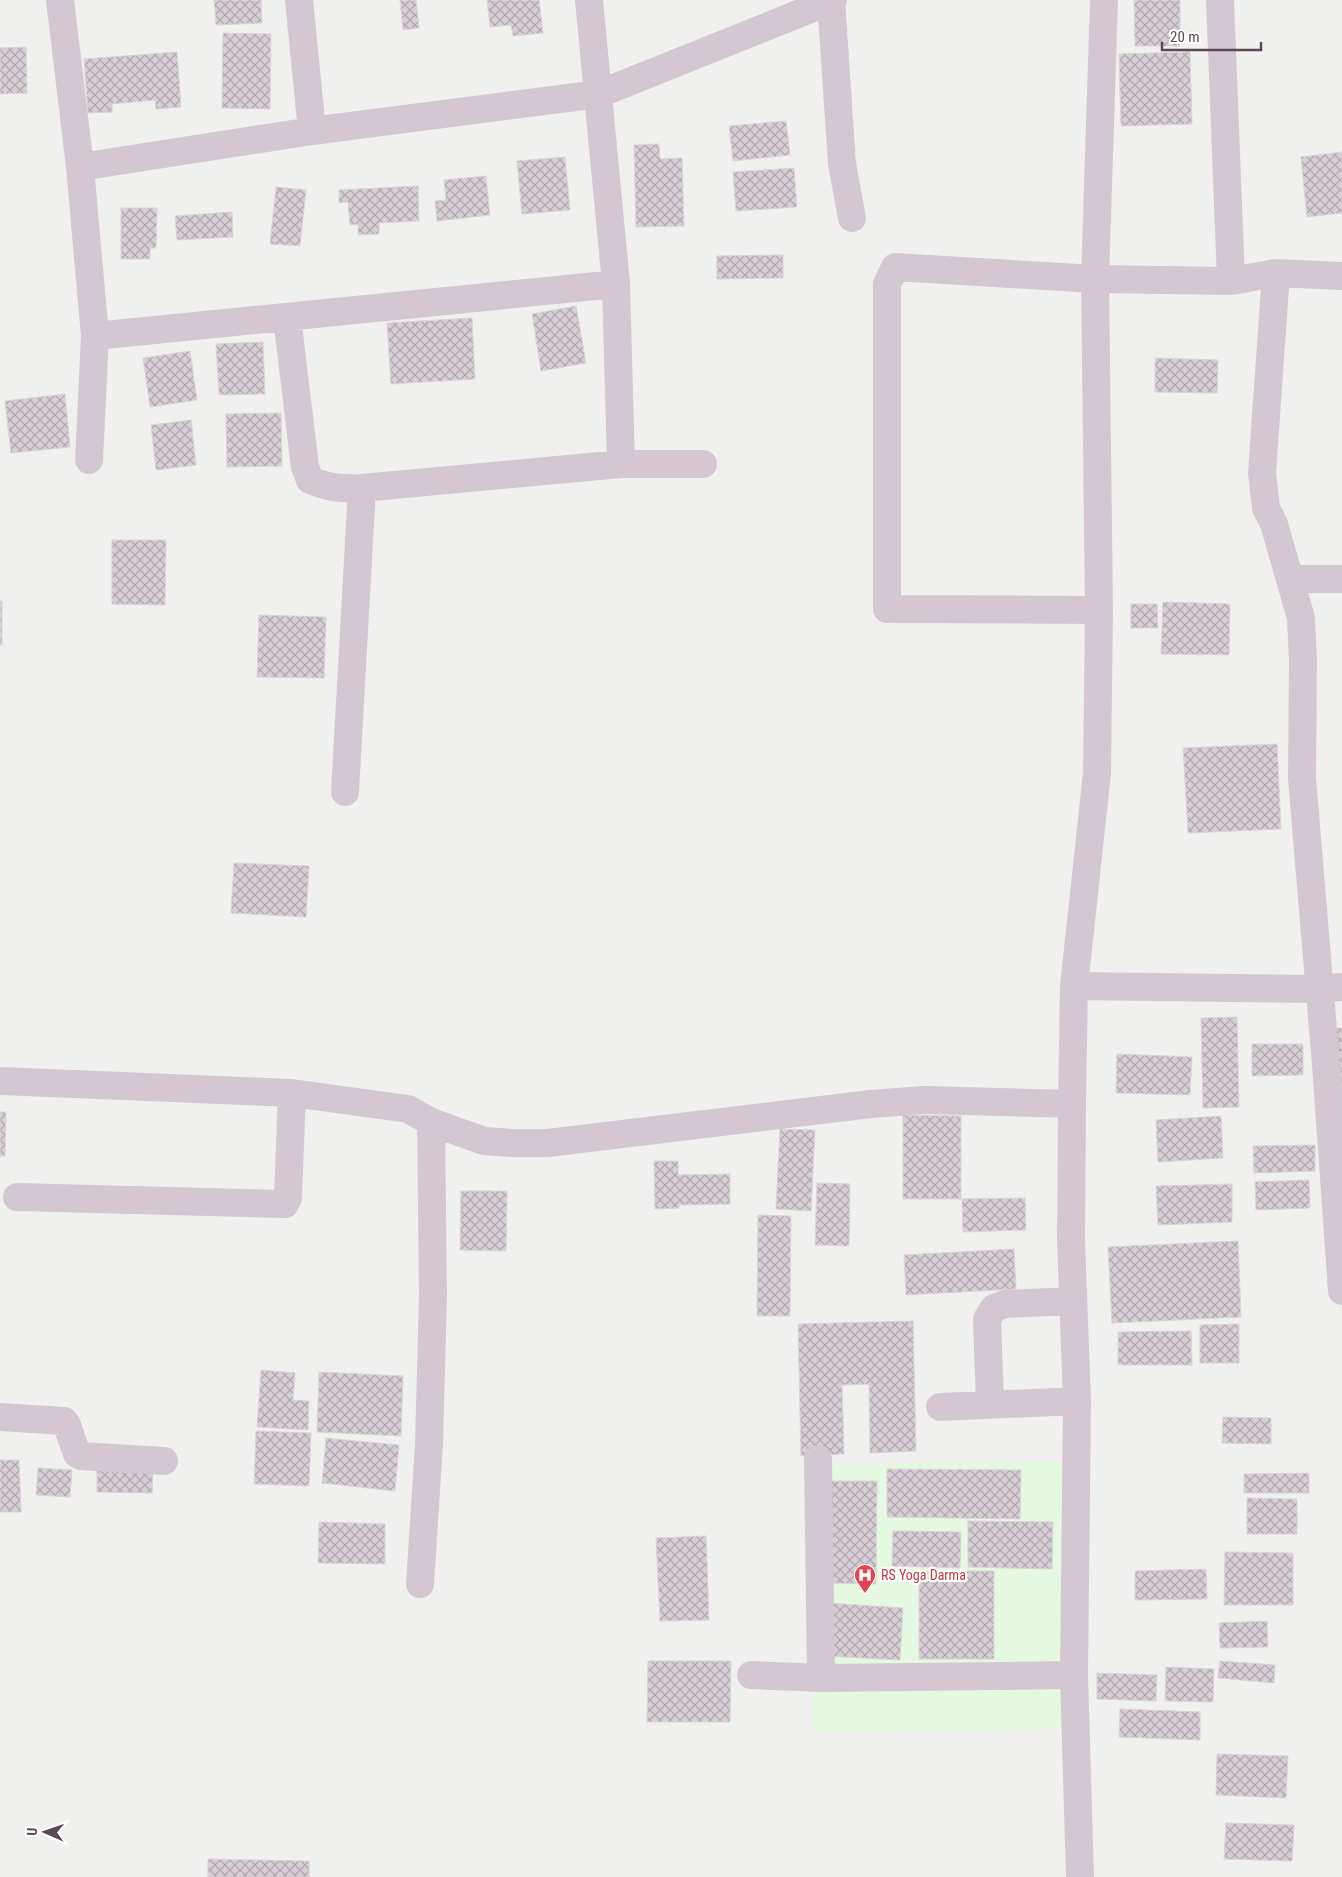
<svg xmlns="http://www.w3.org/2000/svg" width="1342" height="1877" font-family="'Roboto Condensed',sans-serif">
  <style>
    .medical { fill: #e5f9e1; fill-rule: evenodd }
    .building { fill: url(#building-cross-hatch); stroke: #dad3d7 }
    .lines { fill: none; stroke-linecap: round; stroke-linejoin: round }
    .minor { stroke: #d5c7d2; stroke-width: 28 }
    .labels { text-anchor: middle; dominant-baseline: central; stroke-width: 4.5; stroke-linejoin: round; paint-order: stroke }
    .health-label { font-size: 14px; fill: #be3a42; stroke: #fff; text-anchor: start }
  </style>
  <defs>
    <pattern id="building-cross-hatch" width="8" height="8" patternUnits="userSpaceOnUse" patternTransform="scale(1.25)"><rect width="8" height="8" fill="#d6ced4"/><path d="M0 0l8 8M0 8l8-8" fill="none" stroke="#b1a9af"/></pattern>
  </defs>
  <rect width="100%" height="100%" fill="#f0f1ef"/>
  <path class="medical" d="M1062,1461l5,268 -254,4 -5,-267zM887,1469l134,1 -1,48 -133,-1zM877,1481l-1,103 -47,-1zM969,1521l84,1 -1,47 -84,-2zM893,1531l68,1 -1,35 -68,-1zM919,1571h75v88h-75zM829,1603l74,5 -3,52z"/>
  <path class="building" d="M214,0h47l1,23 -46,2z
    M400,0h16l3,28 -16,2z
    M487,0h52l4,33 -30,3 -2,-11 -21,2z
    M1134,0h46v46h-45z
    M223,33l48,1 -1,75 -48,-1z
    M26,47l1,46 -27,1v-46z
    M177,52l4,55 -25,2 -1,-9 -43,4v8l-24,1 -4,-54z
    M1190,52l2,72 -71,2 -2,-72z
    M786,121l4,34 -57,6 -4,-35z
    M659,144l1,15 22,-1 2,68 -48,1 -2,-82z
    M1342,152v61l-35,4 -6,-60z
    M565,157l5,53 -48,4 -5,-53z
    M794,168l3,39 -61,4 -3,-39z
    M486,176l4,39 -53,6 -2,-20 11,-1 -2,-20z
    M418,186l1,35 -40,2v11l-21,1v-11l-8,1 -2,-23 -9,1v-13z
    M276,187l30,3 -6,56 -30,-2z
    M121,208h36l-1,40h-6v11h-29z
    M232,212l1,25 -56,3 -2,-24z
    M783,255v23l-66,1v-23z
    M576,306l10,57 -45,8 -9,-57z
    M472,318l3,61 -84,5 -4,-61z
    M263,342l2,52 -46,1 -3,-51z
    M190,351l7,49 -47,7 -7,-49z
    M1155,358l63,2 -1,33 -62,-1z
    M65,394l5,53 -59,6 -6,-52z
    M281,413l1,53 -55,1 -1,-53z
    M191,420l5,45 -40,5 -5,-45z
    M112,540h54l-1,65 -53,-1z
    M0,601h2v44h-2z
    M1163,602l67,2 -1,51 -68,-1z
    M1131,604h26l1,24h-27z
    M259,615l67,2 -2,61 -67,-1z
    M1277,744l4,85 -93,4 -5,-85z
    M234,863l75,3 -3,51 -75,-4z
    M1237,1017l2,90 -36,1 -2,-90z
    M1332,1028h10v81z
    M1252,1044h51v31l-51,1z
    M1117,1054l75,3 -2,38 -74,-2z
    M0,1112h6l-1,44h-5z
    M903,1115l58,1v83h-58z
    M1221,1116l2,42 -65,4 -2,-42z
    M780,1129l35,1 -4,81 -35,-2z
    M1315,1145v26l-61,2 -1,-27z
    M654,1161h24v14l52,-1v30l-51,1v3l-24,1z
    M1309,1180l1,28 -54,2 -1,-28z
    M817,1183l33,1 -1,62 -34,-1z
    M1232,1184v38l-74,3 -2,-39z
    M461,1191h46l-1,60 -46,-1z
    M1025,1198l1,32 -63,2 -1,-33z
    M758,1215l33,1 -1,100h-33z
    M1238,1241l3,76 -129,6 -4,-76z
    M1014,1249l2,40 -110,6 -2,-40z
    M913,1321l3,130 -46,2 -1,-69 -27,1 2,69 -43,2 -3,-132z
    M1239,1324v39h-39v-38z
    M1191,1331l1,34h-74v-33z
    M261,1370l34,3 -2,27 16,1 -1,29 -51,-3z
    M319,1372l84,4 -2,60 -84,-4z
    M1223,1417l48,1v26l-49,-1z
    M256,1431l55,2 -2,53 -55,-2z
    M326,1438l73,7 -4,46 -73,-8z
    M0,1460h19l2,52h-21z
    M97,1464l56,2 -1,27 -55,-1z
    M38,1468l34,2 -2,27 -34,-2z
    M887,1469l134,1 -1,49 -133,-2z
    M1309,1473v20h-65v-19z
    M830,1481h47l-1,103 -47,-1z
    M1247,1498l50,1v35h-50z
    M968,1521l85,1 -1,47 -84,-2z
    M319,1522l66,2v40l-67,-1z
    M893,1531l68,1 -1,36 -68,-2z
    M706,1536l3,84 -49,1 -4,-83z
    M1225,1552l68,1v52h-69z
    M1206,1569l1,30 -72,1v-29z
    M919,1571h75v88h-75z
    M829,1603l74,5 -3,52 -74,-4z
    M1267,1621l1,26 -48,1 -1,-25z
    M648,1661h83l-1,61h-83z
    M1220,1661l55,4 -1,18 -56,-5z
    M1166,1667l48,2 -1,33 -48,-1z
    M1097,1673l60,2 -1,26 -59,-2z
    M1120,1709l80,3v28l-81,-3z
    M1217,1754l71,2 -2,42 -70,-3z
    M1226,1823l68,2 -2,36 -68,-2z
    M208,1859l101,2v16h-101z"/>
  <g class="lines">
    <path class="minor" d="M60,0l20,167 15,169 -6,124
      M299,0l13,131
      M589,0l27,284 5,180
      M831,0l11,164 10,54
      M1220,0l11,281
      M80,167l232,-36 287,-37 234,-94
      M1276,273l-14,200 4,35 8,16 27,94 2,42 -1,118 24,287 16,226
      M287,317l18,150 5,13c20,8 30,9 52,8l259,-24h82
      M95,336l521,-52
      M1291,579h51
      M1099,610l-212,-1v-325l8,-17 200,12 136,2 45,-8 66,3
      M345,792l17,-304
      M1074,986l244,3 24,-2
      M0,1081l292,12 116,16 23,13 53,19 28,2h36l323,-39 53,-4 148,4
      M17,1197l268,7 3,-6 4,-105
      M990,1404l-3,-85 7,-11 11,-4 67,-3
      M940,1407l137,-6
      M0,1417l64,4 3,4 10,29 4,2 83,5
      M818,1459l3,219
      M420,1584l9,-140 4,-149 -2,-173
      M751,1675l70,3 253,-3
      M1080,1877l-6,-202 3,-274 -6,-161 1,-136 2,-118 23,-213 2,-163 -4,-331 9,-279"/>
  </g>
  <defs>
    <g id="hospital-pin" transform="scale(1.125)"><path d="M0 17L-7.5 6A9.5 9.5 0 1 1 7.5 6Z" fill="#e0444e" stroke="#fff"/><path d="M-5-5h3v3.5h4V-5h3V5h-3V1.5h-4V5h-3Z" fill="#fff"/></g>
  </defs>
  <g fill-rule="evenodd">
    <use href="#hospital-pin" x="865" y="1575"/>
  </g>
  <g class="labels">
    <g class="health-label">
      <text x="881" y="1575">RS Yoga Darma</text>
    </g>
  </g>
  <g transform="translate(45 1832) rotate(272)" stroke="#ffffff" stroke-width="4" paint-order="stroke">
  <path d="M0-4L9 19L0 12L-9 19Z" fill="#5b4857"/>
  <text y="-8" font-size="14" font-weight="bold" text-anchor="middle" fill="#5b4857">U</text>
  </g>
  <path d="M1162 42v8h99v-8" fill="none" stroke="#5b4857" stroke-width="2.5"/>
  <text x="1170" y="42" font-size="15" fill="#5b4857" stroke="#ffffff" stroke-width="4" paint-order="stroke">20 m</text>
</svg>
